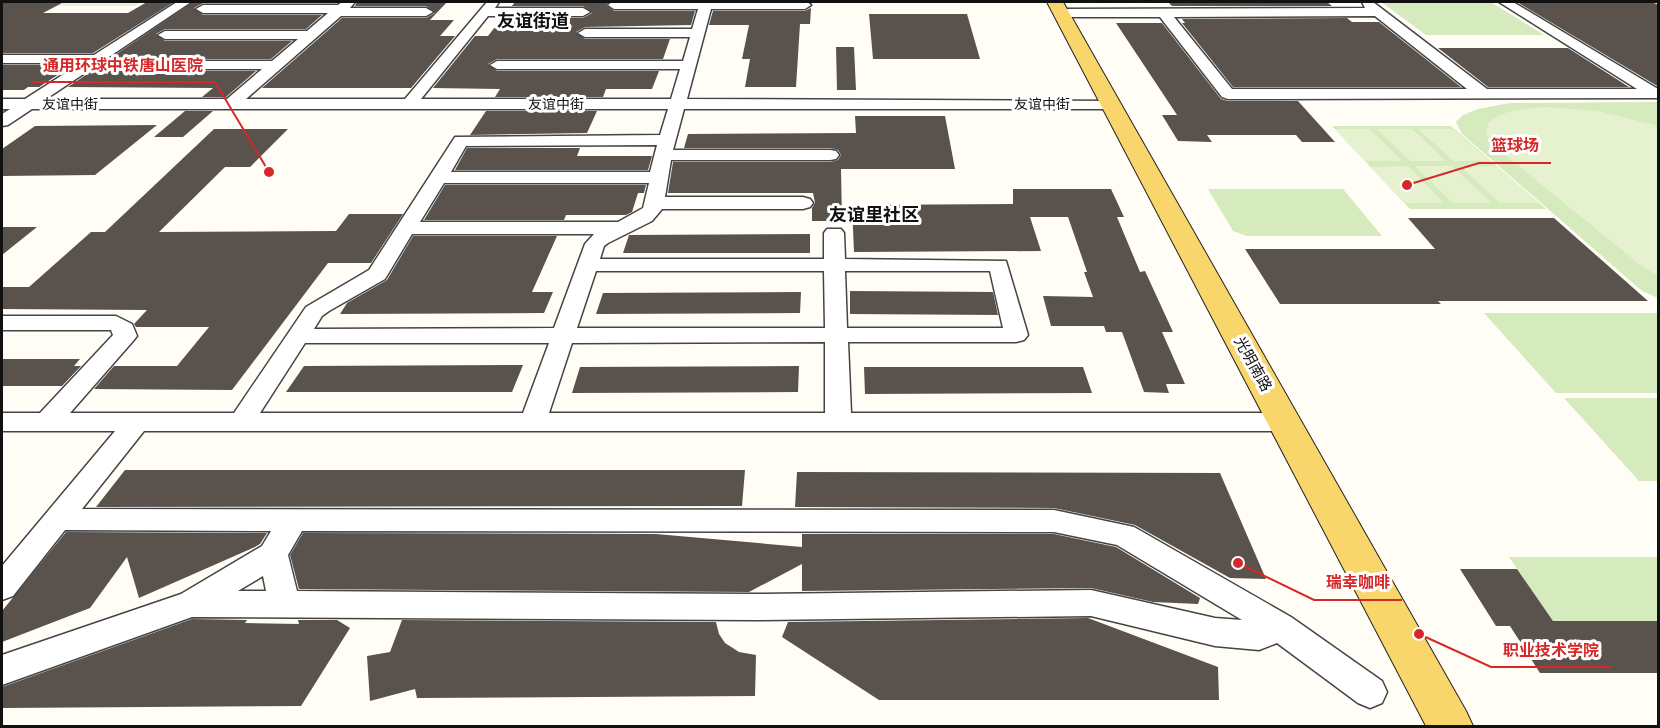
<svg xmlns="http://www.w3.org/2000/svg" width="1660" height="728" font-family="'Crimson Pro','Noto Sans SC',serif">
  <style>
    .green { fill: #d5ebbd }
    .pitch { fill: #e6f2cf }
    .building { fill: #5a524d }
    .lines { fill: none; stroke-linecap: round; stroke-linejoin: round }
    .minor-casing { stroke: #444; stroke-width: 3 }
    .major-casing { stroke: #222; stroke-width: 2 }
    .minor { fill: #fff; fill-rule: evenodd }
    .major { fill: #f9d66b; fill-rule: evenodd }
    .labels { text-anchor: middle; dominant-baseline: central; stroke-width: 6; stroke-linejoin: round; paint-order: stroke }
    .far-street-label { font-size: 14px; fill: #111; stroke: #fff }
    .street-label { font-size: 15px; fill: #111; stroke: #fff }
    .far-district-label { font-size: 18px; font-weight: bold; fill: #111; stroke: #fff }
    .quarter-label { font-size: 18px; font-weight: bold; fill: #111; stroke: #fff }
    .leader { fill: none; stroke: #d62828; stroke-width: 2 }
    .callout-dot { fill: #d62828; stroke: #fff; stroke-width: 2 }
    .callout-label { font-size: 16px; text-anchor: middle; font-weight: bold; fill: #d62828; stroke: #fff; stroke-width: 6; stroke-linejoin: round; paint-order: stroke }
  </style>
  <rect width="100%" height="100%" fill="#fffdf5"/>
  <path class="green" d="M1381,2h110l53,33h-118z
    M1658,102v196l-16,-7 -180,-157 -6,-12 7,-7 15,-6 32,-6z
    M1332,126h119l95,83h-136z
    M1208,189h135l39,47h-135l-14,-5z
    M1484,313h174v80h-102z
    M1564,398h94v83h-19z
    M1509,557h149v64h-105z"/>
  <path class="pitch" d="M66,2h76l-8,4h-77z
    M1546,107l52,4 60,15v150l-19,-12 -141,-115 -12,-13 2,-13c16,-14 37,-14 58,-16z
    M1335,129h35l32,32h-37z
    M1377,129h35l34,32h-36z
    M1418,129h35l37,32h-36z
    M1408,166l36,37h-39l-35,-36z
    M1415,166h37l40,37h-39z
    M1460,166h37l42,37h-39z"/>
  <path class="building" d="M2,2h62l-21,11h85l19,-11h27l-81,51h-91z
    M193,2h146l-136,1 -9,5 9,7h119l-16,14h-141l-9,5 9,7h127l-21,18h-150l-9,5 9,7h135l-30,26h-24l11,-9 -145,-1z
    M357,2h90l-17,18h24l-14,16h15l-44,52h-149l80,-70h84l9,-5 -9,-7h-71z
    M515,2h94l-3,3 8,6h81l-4,14 -106,2 -9,5 9,7h85l-7,20h-166l-9,5 9,7h162l-7,18h-46l-3,8h-108l5,-8 -67,-1 42,-52h13l14,-18h81l9,-5 -9,-7h-71z
    M1168,2h159l5,4h-160z
    M1517,2h134l8,3v82z
    M811,8l-1,16h-10l-4,63h-51l5,-28h-8l7,-34h-40l4,-14h92z
    M869,14h98l13,45h-107z
    M1347,18l5,4h27l82,65h-228l-51,-64h3l-3,-4z
    M1116,23h46l59,76 7,2h70l37,41h-33l-6,-7h-89l5,7 -34,-1 -16,-26h15z
    M836,47h18l2,43h-19z
    M1438,48h130l61,39h-141z
    M2,65h71l-34,22h-11l-4,3h-22z
    M185,111h28l-30,26h-29z
    M486,111h111l-10,22 -117,2z
    M855,116h90l10,53h-114l1,52h-30v-13l3,-5 -2,-10h-145l5,-31h157l8,-2 3,-5 -3,-5 -8,-2h-146l4,-14 168,-1z
    M157,125l-62,50 -93,1v-27l33,-23z
    M214,129h74l-38,38h-25l-66,65 177,-1 13,-17h54l-32,49h-43l-96,127 -138,-1 20,-23h63l32,-39h-73l-2,-3 13,-14 -145,-1v-22h27l62,-55h14z
    M467,148h113l-3,8h75l-4,14h-193z
    M445,185h201l-2,8h-6l-6,19 -6,3h-60l-2,5h-140z
    M1013,189h98l13,28h-7l23,55 5,-1 28,61h-11l23,52h-19l3,9 -25,-1 -22,-60h-16l-2,-6h-53l-8,-30 50,1 -9,-25h3l-19,-55h-38l11,34 -187,1 -2,-47 161,-1z
    M1408,218h146l94,83h-210l3,3h-161l-35,-55h190z
    M2,227h35l-35,28z
    M810,234v19h-187l6,-18z
    M413,236h144l-25,56h21l-9,21 -204,1 7,-11 40,-23z
    M850,291l143,1 5,23 -148,-1z
    M801,292l-1,21 -204,1 7,-21z
    M2,359h78l-6,7h7l-19,20h-60z
    M523,365l-11,27h-226l18,-26z
    M799,366l-1,26 -226,1 8,-26z
    M864,367h219l9,26 -227,1z
    M125,470h620l-3,36 -646,1z
    M797,472l423,1 46,106 -36,-1 -95,-53 -81,-17 -259,-1z
    M66,532l201,1 -7,11 -5,3 -116,51 -12,-41 -37,51 -88,34v-31z
    M303,533l353,1 146,13v-13h252l62,13 84,51 -2,6 -45,-2 -62,-14 -289,3v-27l-53,28 -450,-3 -9,-34z
    M1460,569h57l36,52h106v52h-119l-30,-47h-14z
    M1088,618l130,49 1,33h-340l-97,-63 6,-15z
    M192,619l55,1 -2,3 54,1 -1,-4h39l13,8 -49,78 -299,2v-21z
    M402,620l314,2 3,12 6,9 14,9 17,3 -1,41 -338,2 -2,-9 -45,12 -3,-45 23,-4z"/>
  <g class="lines">
    <g class="minor-casing">
      <path id="minor" d="M177,2h14l-145,97h181l35,-30h-141l-7,-4 7,-4h151l26,-22h-133l-7,-4 7,-4h142l21,-18h-125l-7,-4 7,-4h135l4,-3h13l-5,6h76l7,4 -7,4h-85l-95,83h159l82,-97h12l-4,6h88l7,4 -7,4h-95l-67,83h250l9,-30h-183l-7,-4 7,-4h186l7,-24h-105l-7,-4 7,-4h107l6,-20h-84l-6,-4 4,-3h195l4,3 -6,4h-94l-24,90 430,2 2,3 -8,5h-427l-11,41h157l6,1 3,4 -3,4 -6,1h-159l-6,37h138l7,2 3,4 -3,4 -7,2h-141l-10,12 -44,22 -4,3 -4,13h224v-26l3,-4h14l3,4 1,26 161,2 22,74 -4,5 -8,2h-168l3,71h433l9,3 4,6 -4,6 -9,3h-1140l-62,78 972,1 80,17 157,90 91,64 5,11 -5,11 -12,5 -12,-5 -81,-60 -18,7 -44,-4 -124,-30 -336,4 -563,-3 -190,68v-30l179,-61 81,-48 9,-15 -206,-1 -52,66 -11,4v-34l113,-135h-113v-18h38l73,-78 -2,-5h-109v-14h114l16,8 5,12 -4,5 -63,72h164l72,-106 63,-37 86,-133 205,-2 8,-26h-636l-24,16 -6,1v-12l8,-5h-8v-10h23l56,-36h-79v-8h92zM657,145l-7,27h-199l15,-26zM444,183h205l-6,25 -25,14h-198zM412,234h182l-9,10 -31,84 -240,1 8,-13 7,-5 56,-32zM596,271h228l1,57h-248zM845,271h145l13,57h-156zM825,342v71h-276l23,-70zM305,343h244l-26,70h-263zM302,531l752,1 63,13 125,75 -27,-2 -124,-28 -336,4 -458,-3 -9,-36zM263,576l3,15h-28z
        M1362,2h11l114,87h150l-138,-87h14l145,87v9l-430,1 -6,-2 -62,-80h-99l-7,-4 7,-4 304,-1zM1375,16l92,73h-235l-58,-72z"/>
    </g>
    <g class="major-casing">
      <path id="major" d="M1047,2h16l403,709 7,15h-47z"/>
    </g>
    <use href="#minor" class="minor"/>
    <use href="#major" class="major"/>
  </g>
  <g class="labels">
    <g class="far-street-label">
      <text x="70" y="104">友谊中街</text>
      <text x="556" y="104">友谊中街</text>
      <text x="1042" y="104">友谊中街</text>
    </g>
    <g class="street-label">
      <text transform="translate(1253 364) rotate(61)">光明南路</text>
    </g>
    <g class="far-district-label">
      <text x="533" y="21">友谊街道</text>
    </g>
    <g class="quarter-label">
      <text x="874" y="215">友谊里社区</text>
    </g>
  </g>
  <path class="leader" d="M269 172L215 82H31M1407 185L1479 163H1551M1238 563L1314 600H1402M1419 634L1491 667H1611"/>
  <g class="callout-dot">
    <circle cx="269" cy="172" r="6"/>
    <circle cx="1407" cy="185" r="6"/>
    <circle cx="1238" cy="563" r="6"/>
    <circle cx="1419" cy="634" r="6"/>
  </g>
  <g class="callout-label">
    <text x="123" y="71">通用环球中铁唐山医院</text>
    <text x="1515" y="151">篮球场</text>
    <text x="1358" y="588">瑞幸咖啡</text>
    <text x="1551" y="656">职业技术学院</text>
  </g>
  <rect width="1660" height="728" fill="none" stroke="#111111" stroke-width="6"/>
</svg>
